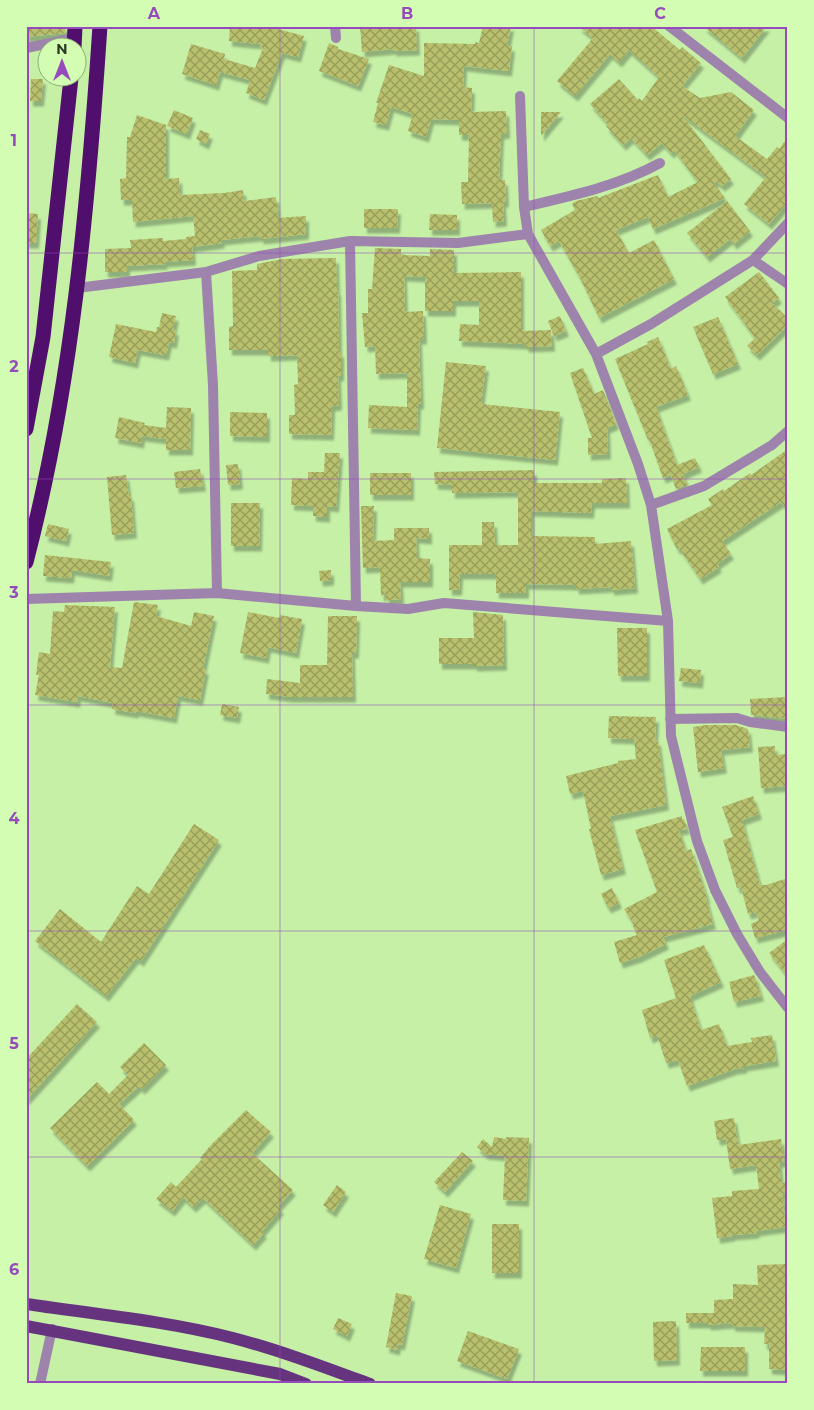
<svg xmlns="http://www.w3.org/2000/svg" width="814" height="1410" font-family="Montserrat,sans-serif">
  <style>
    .building { fill: url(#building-cross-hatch); filter: url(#shadow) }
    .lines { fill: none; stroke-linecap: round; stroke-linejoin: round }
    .street { stroke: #9e83ad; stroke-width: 10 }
    .primary { stroke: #66347f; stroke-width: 12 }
    .highway { stroke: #510f6d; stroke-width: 15 }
    .grid { fill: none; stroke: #964abc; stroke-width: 1; stroke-opacity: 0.55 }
    .neatline { fill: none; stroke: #964abc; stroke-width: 2 }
    .grid-label { font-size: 16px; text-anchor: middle; font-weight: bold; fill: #964abc }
  </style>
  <defs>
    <pattern id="building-cross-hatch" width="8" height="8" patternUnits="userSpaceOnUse" patternTransform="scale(1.25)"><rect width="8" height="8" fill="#b9c06d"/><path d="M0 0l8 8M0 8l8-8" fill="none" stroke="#969d59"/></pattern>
    <filter id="shadow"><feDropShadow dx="3" dy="5.5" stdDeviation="1" flood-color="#0004"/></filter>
  </defs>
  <rect width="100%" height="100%" fill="#c5f0a6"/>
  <path class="building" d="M26,26h40l-1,7 -39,4z
    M230,26h37l37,10 -6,21 -16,-4 -18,47 -18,-7 4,-13 -30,-8 -4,13 -34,-11 9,-30 34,10 -1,5 31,9 8,-20 -3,-1 1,-3 -32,-3z
    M360,26h56l1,24 -24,1 1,-2 -32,3z
    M483,26h28l-4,20h5l-3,25 -45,-5 -1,21 9,1 -1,24 35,-1 1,22 -6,1 -2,46h6l1,22h-3l1,19 -11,1 -1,-19 -30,1 -1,-22h7l1,-47h-10v-15l-28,-1 -5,18 -18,-6 5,-17 -22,-7 -5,18 -13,-3 5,-19h-2l13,-38 35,11v-33l51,1v-2l4,1z
    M578,26h73l29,24 2,-3 19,16 -19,23 18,12 31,-6 23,18 -19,26 32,23 10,-12 2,2 9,-12v65l-19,22 -25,-20 22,-27 -84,-62 49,64 -9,7 -6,-5 -2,2 11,15 -72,31 -5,-12 -32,13 13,23 25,-13 20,39 -75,39 -18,-38 -22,-39 -9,5 -9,-16 34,-20 -3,-6 4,-3 21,-5 1,2 60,-23 10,22 30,-15 -24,-32 -3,3 -9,-10 -15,12 -16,-17 -8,7 -17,-19 2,-2 -18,-20 29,-25 19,21 1,-2 3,3 17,-24 -30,-27 -10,12 -9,-8 -35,42 -18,-15 36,-43z
    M703,26h64l-25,32z
    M329,43l9,4v2l31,10 -11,27 -39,-15z
    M31,79h12l-2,22h-11z
    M174,110l19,8 -6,16 -20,-8z
    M541,112h20l-20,24z
    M137,115l29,10v54l13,-1 1,17 44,-2 19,-3 1,11 32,-4 2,21 28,-2v18l-45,5 -1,-3 -39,4 1,3 -30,4 1,13 -29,2 1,2 -38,2v6h-22v-23l26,-1 -1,-8 33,-2v3l23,-2v-2l9,-1 -2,-20 -60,6 -1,-22h-11l-1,-21 6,-1 1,-41h3z
    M200,130l10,4 -4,10 -10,-5z
    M727,201l23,30 -16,13 -4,-5 -23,18 -20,-24z
    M364,209h34l-1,19h-33z
    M26,213l12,1 -2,29h-10z
    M430,214l27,1v15h-28z
    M375,248l26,1v6l29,1v-7l24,1v23l67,-1v59l30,-1 1,16 -26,1 -1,-3 -66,-3 1,-17 19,1v-24h-26v10h-28v-34l-21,-1 1,36 18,-1 1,28h-5l2,65h-3l-1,26 -49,-2 1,-23 38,2v-34l-31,1 -1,-28 -10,1 -3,-34h6v-24h4z
    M336,258l1,32h1l1,62h2v24h-3l1,29 -7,1 -1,29 -42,-1v-19h6l-1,-30 4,-1 -1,-29 -29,1v-6h-39v-23l4,-1 -1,-55 25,-1v-6l25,-5z
    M759,272l20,26 -7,5 16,15v7l-31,30 -10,-9 8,-8 -30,-41z
    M162,313l14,3 -3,14h3l-2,13 -5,-1 -3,13 -28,-5 -3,13 -26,-6 7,-33 40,8 1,-5h2z
    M560,316l6,15 -12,5 -6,-15z
    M718,317l20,47 -25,10 -20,-47z
    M658,337l13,32 5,-3 12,29 -32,12 21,58 18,-7 4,9 -16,7 4,11 -11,4 -5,-14 -8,3 -14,-39 -1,1 -33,-81 33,-15 -1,-2z
    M446,362l40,4 -5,38 79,8 -5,48 -118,-12z
    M583,368l11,26 9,-4 13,34 -9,4 1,26 -20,1v-17h4l-22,-65z
    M167,407l24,1 -1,42h-24v-11l-24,-3 -1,7 -26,-5 4,-21 26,6 -1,2 22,3z
    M230,412l37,1v24l-37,-1z
    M788,449v62l-7,-9 -59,39 9,13 -14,10 2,3 -19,12 -21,-31 -2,1 -10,-20 45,-24 -4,-6 15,-10 1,2 26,-18 1,2z
    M325,453h15l-4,54 -9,-1v11l-14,-1v-10l-22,-1 1,-27 16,1v-7h16z
    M238,464l2,20 -12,1 -2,-20z
    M200,469l3,17 -27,2 -2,-16z
    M534,470v13h68v-4l24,-1 1,25h-35l-1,10 -60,-2v25l64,1v7l36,-3 4,47 -24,2v-3l-35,2v-4l-50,-1v9h-30v-19h-36l-1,16h-10v-45h33v-23h12l1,23h23v-53l-66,1v-8l-17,-1 -1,-12z
    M370,473h41v22h-41z
    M126,475l3,21h2l3,37 -22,2 -5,-58z
    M231,503h29l-1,43h-28z
    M361,506h13l-1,35 21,-1v-12h35v11l-13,-1 1,20 13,1v23h-30l1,17 -15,1v-6l-5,2 -1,-29 -17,1z
    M48,524l21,5 -3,12 -21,-5z
    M45,555l66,7 -2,14 -37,-6 -1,8 -28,-2z
    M331,570v10l-11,1 -1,-10z
    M134,602l24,3 -2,11 35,10 3,-14 20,4 -11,53h3l-6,31 -22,-4 -4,22 -38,-7 -1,2 -23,-4 1,-6 -35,-7 -1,6 -42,-7 4,-20h-3l3,-23 11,2 3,-43 11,1 1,-7 50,2 -5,60 12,1z
    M248,612l31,6 1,-3 22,4 -6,34 -28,-6 -2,11 -26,-5z
    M473,612l30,3 1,50 -30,1v-2h-35v-26h35z
    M328,616h29l-1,37h-4l1,44h-63l-24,-3 1,-15 33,4v-18h27z
    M617,628h30v48h-29z
    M681,668l20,2 -1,13 -21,-2z
    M788,697v22l-37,-4 -1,-16z
    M222,704l17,3 -2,11 -17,-3z
    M609,716l47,1 -1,24 3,-1 8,65 -56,11 13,53 -22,6 -12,-46h2l-8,-38 -13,3 -4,-18 52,-13v-2l18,-2 -2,-20 -26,-1z
    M706,725h30l12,4 2,18 -29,3 3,18 -26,4 -5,-45z
    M775,746v9l13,-1v32l-27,2 -3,-41z
    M753,796l6,18 -17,6 18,65h6l22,-7v52l-33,8 -4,-14 8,-4 -3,-8 -8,2 -7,-27 -4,1 -14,-48 10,-3 -11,-30z
    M682,816v3h2l3,10 -8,1 7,21 5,-2 16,48 -1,1 7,26 -50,13 3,7 -27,13 -19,6 -6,-21 23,-7 -4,-9 1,-1 -10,-16 33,-17 -22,-62z
    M194,824l25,16 -78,121 -5,-3 -30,38 -71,-55 25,-32 41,33 36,-56 12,8z
    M612,888l7,15 -11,5 -7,-14z
    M788,939v38l-19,-24z
    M704,945l17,37 -31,14 11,34 18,-6 8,22 25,-4 -1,-4 21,-3 4,26 -32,5v2l-9,1 -48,17 -9,-26 -12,3 -9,-28 -7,3 -8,-28 34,-12 -12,-38z
    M754,975l2,4 5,17 -27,6 -5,-20z
    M77,1004l20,18 -71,78v-41z
    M144,1043l22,22 -24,24 -3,-3 -20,18 15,16 -47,46 -37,-38 47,-46 12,12 19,-19 -8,-8z
    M246,1110l25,22 -19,21 41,37 -15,16 3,3 -19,22 2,2 -11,12 -50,-47 -10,9 -10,-10 -11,14 -16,-12 15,-17 5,5 26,-28 -2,-1 10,-12z
    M734,1118l4,27 43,-6 3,23h-5l2,21 7,-1v11h-6l4,34 -30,4 1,2 -25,2v1l-15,2 -5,-40 20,-2v-5l27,-2 -3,-24 -26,4 -4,-30 -9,1 -3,-19z
    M494,1137l12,2v-2l23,1 -3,63 -23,-1 2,-44 -20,-2 -8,-7 6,-8 9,8z
    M462,1152l11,9 -28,31 -11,-10z
    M337,1185l9,7 -13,20 -10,-7z
    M440,1205l31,9 -15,54 -32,-9z
    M492,1224h27v49h-27z
    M787,1264l1,106 -19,-1v-25h-5l1,-17 -33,-1v-3l-24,2v-2h-22v-10h28v-13l19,-1v-15l25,1 -1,-20z
    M396,1293l16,3 -10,49 -4,-1 -1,6 -11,-3z
    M338,1318l14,6 -5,12 -14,-7z
    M676,1321l1,39 -23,1 -1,-39z
    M468,1331l51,18 -12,30 -50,-18z
    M701,1347h44v24h-45z"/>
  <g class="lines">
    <path class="street" d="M335,26l1,12
      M669,26l119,92
      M26,48l49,-10
      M520,96l4,111 4,27 68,120 42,110 13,41 17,116 3,115 26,105 18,49 22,44 23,38 28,36
      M524,207c47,-11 94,-21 136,-44
      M753,260l35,24
      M206,272l7,113 4,208
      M77,288l129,-16 53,-16 91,-15
      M596,354l55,-30 102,-64 35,-37
      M651,505l53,-19 68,-41 16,-14
      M26,599l191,-6 139,13 52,3 36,-6 224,18
      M356,606l-6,-365 108,2 70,-9
      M670,719l67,-1 13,4 38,5
      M40,1384l12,-55"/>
    <path class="primary" d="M26,1304c69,10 140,17 207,34 46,12 91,29 137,46
      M26,1326l254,48 26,10"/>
    <path class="highway" d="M74,48l1,-22
      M26,429l17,-92 28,-259
      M26,562c46,-175 62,-356 74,-536"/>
  </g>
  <path class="grid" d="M280,26v1358M534,26v1358M26,253h762M26,479h762M26,705h762M26,931h762M26,1157h762"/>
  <rect width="814" height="1410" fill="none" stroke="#d2fdb3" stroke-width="55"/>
  <g transform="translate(62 62)"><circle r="24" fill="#d2fdb3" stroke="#8eaf77"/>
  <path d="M0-4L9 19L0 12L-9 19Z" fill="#964abc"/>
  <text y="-8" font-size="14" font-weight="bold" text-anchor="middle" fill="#293a1d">N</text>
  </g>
  <rect x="28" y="28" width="758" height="1354" class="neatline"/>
  <g class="grid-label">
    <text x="154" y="19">A</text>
    <text x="407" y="19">B</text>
    <text x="660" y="19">C</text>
    <text x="14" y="146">1</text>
    <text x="14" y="372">2</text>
    <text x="14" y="598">3</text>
    <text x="14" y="824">4</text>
    <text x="14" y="1049">5</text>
    <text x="14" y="1275">6</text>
  </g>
</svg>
